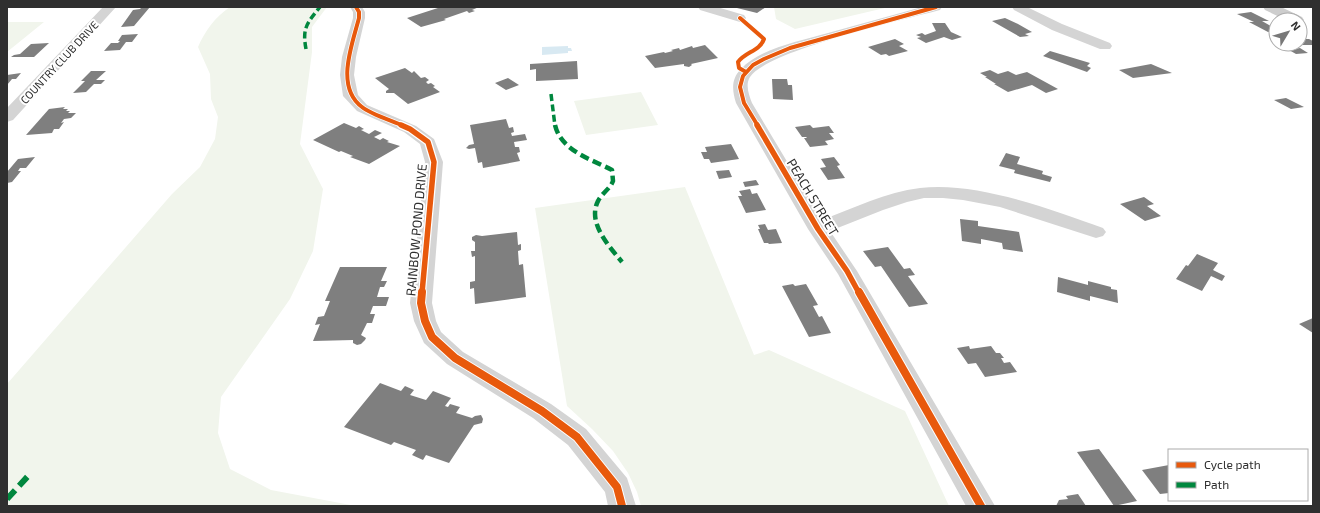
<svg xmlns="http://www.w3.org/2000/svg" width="1320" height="513" font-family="'Exo 2',sans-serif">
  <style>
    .green { fill: #f1f5ec }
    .water { fill: #d8e9f2 }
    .building { fill: #7f7f7f }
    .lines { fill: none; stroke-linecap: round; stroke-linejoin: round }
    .minor { fill: #d4d4d4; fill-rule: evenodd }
    .secondary { fill: #cdcdcd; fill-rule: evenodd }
    .quiet-far2 { stroke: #00873e; stroke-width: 3.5; stroke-dasharray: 7 3.5; stroke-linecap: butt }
    .quiet-far1 { stroke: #00873e; stroke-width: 4.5; stroke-dasharray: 9 4.5; stroke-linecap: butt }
    .quiet { stroke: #00873e; stroke-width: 6; stroke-dasharray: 12 6; stroke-linecap: butt }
    .cycleway-far2-casing { stroke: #fff; stroke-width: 5.5 }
    .cycleway-far1-casing { stroke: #fff; stroke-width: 8 }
    .cycleway-casing { stroke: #fff; stroke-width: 10 }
    .cycleway-far2 { stroke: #e8590c; stroke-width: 4 }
    .cycleway-far1 { stroke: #e8590c; stroke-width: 5.5 }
    .cycleway { stroke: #e8590c; stroke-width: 8 }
    .labels { text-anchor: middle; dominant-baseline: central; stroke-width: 4; stroke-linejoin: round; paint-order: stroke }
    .far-street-label { font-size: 11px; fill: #2f2f2f; stroke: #fff }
    .street-label { font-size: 13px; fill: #2f2f2f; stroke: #fff }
  </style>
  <rect width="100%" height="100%" fill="#fff"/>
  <path class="green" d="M230,7h97l-15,20v25l-12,92 23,45 -10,62 -23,48 -69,98 -3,36 12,36 41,21 85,16h-349v-122l165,-190 28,-27 15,-28 3,-22 -7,-18 -1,-25 -12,-27c7,-16 17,-30 32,-40z
    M774,7h115l-94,22 -19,-10z
    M7,22h37l-37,30z
    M641,92l17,33 -72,10 -12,-34z
    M685,187l69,168 15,-5 136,61 44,95h-308l-4,-14 -9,-19 -15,-22 -21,-22 -25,-23 -32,-198z"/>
  <path class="water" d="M568,46v2h3l1,3h-4v2l-26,2v-8z"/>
  <path class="building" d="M142,7h8l-16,19 -13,1 12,-17 7,-1z
    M441,7h38l-7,3 3,1 -6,2 -2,-2 -23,8 2,1 -25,7 -14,-9z
    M733,7h33l-9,6z
    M1251,12l18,9h-7l14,8v2l-8,1 -19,-10h5l-17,-8z
    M1005,18l13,6 14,8 -7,2 4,2 -9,1 -28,-16z
    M932,23h13l6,9 11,5 -10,3 -8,-3 -18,6 -9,-5 4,-1 -5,-2 6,-2 3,2 11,-4z
    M138,34l-6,8h-6l-6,8 -16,1 7,-8h7l2,-2h-2l4,-6z
    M895,39l9,5 -5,2 9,5 -19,5 -3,-2 -5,1 -13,-8z
    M1300,39h9l4,2v4h-13z
    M49,43l-15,14h-23l3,-2 6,-1 11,-10z
    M705,45l13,13 -27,6 1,1 -3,2 -5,-1v-2l-29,4 -10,-12 19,-4 1,1 8,-2 -2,-1 8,-2 1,2 12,-4 1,2z
    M1300,48l8,5 -12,1 -7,-4z
    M1050,51l40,12 -3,3 4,2 -4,4 -44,-16z
    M577,61l1,18 -42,2v-12l-6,1v-6z
    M1151,64l21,9 -39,5 -14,-8z
    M405,68l7,5 2,-2 7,7 4,-1 4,3 -3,2 2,2 3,-1 4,3 -2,1 7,5 -32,12 -14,-11h-8v-2l3,-2 -14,-11z
    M990,70l8,4 10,-3 8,4 11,-3 31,17 -12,4 -14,-8 -24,7 -14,-8h2l-11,-7h2l-7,-4z
    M91,71h15l-10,9h9l-4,4h-7l-8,8 -13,1 12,-12h-4z
    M21,73l-5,6h-4l-5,6v-10z
    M508,78l11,7 -13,5 -11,-7z
    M772,79h15l1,6h4l1,15 -20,-1z
    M1286,98l18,9 -13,2 -17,-9z
    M65,107l-2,2h5l-2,2h4l-2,2h8l-5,5 -7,1 -3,4 3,-1 -5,7h-5l-2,4 -26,2 23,-26z
    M506,119l3,9 4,-1 1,5 -3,1 1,3 13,-2 2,6 -13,2 1,5h4l1,5 -3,1 3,8 -37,7 -1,-6 -4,1 -3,-15 -6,1 -3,-1 3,-3 5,-1 -4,-19z
    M344,123l12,5 3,-2 5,3 -3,1 8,4 6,-4 7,3 -8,4 6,3 3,-2 6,3 -2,1 13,4 -31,18 -19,-7 3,-1 -12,-5 -2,1 -26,-12z
    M810,125l3,3 16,-2 5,7h-5l5,6 -9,2 3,4 -18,2 -6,-9h3l-1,-1h-4l-7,-10z
    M731,144l8,15 -28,4 -2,-4h-5l-3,-7h6l-2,-5z
    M1006,153l14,4 -3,7 26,7 -1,3 10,3 -2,5 -36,-9 1,-3 -16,-4z
    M35,157l-9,11h-6l-2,3h3l-9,11 -5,1v-11l11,-13z
    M834,157l6,8 -3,1 8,12 -17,2 -8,-12 6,-1 -5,-8z
    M729,170l3,7 -13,2 -3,-8z
    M756,180l3,5 -14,2 -2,-5z
    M750,189l2,5 5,-1 9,17 -20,3 -8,-17h4l-3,-5z
    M1144,197l10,7 -7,2 14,10 -16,5 -25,-17z
    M960,219l18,2v5l41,6 4,20 -20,-3 -1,-6 -21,-4v5l-19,-3z
    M765,224l3,6 8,-1 6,14 -13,1 -1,-1h-4l-6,-14h2l-2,-4z
    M517,232l1,13 3,-1v6l-3,1 1,14 4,-1 3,33 -51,7 -1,-16 -4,1v-7l5,-1v-25l-3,1 -1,-6h4v-9l-3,-2v-3l4,-2 6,1z
    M888,247l16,22 6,-1 5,7 -7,1 20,28 -19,3 -28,-41 -6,1 -12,-16z
    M1197,254l21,9 -5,7 12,6 -3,5 -11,-5 -9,15 -26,-12 10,-14 2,1z
    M340,267h47l-6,14h6l-3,6h-4l-3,10h12l-3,9h-13l-3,8h5l-3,9h-5l-6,12 5,3 -1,2 -4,4 -4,1 -4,-2v-3l-40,1 7,-17 -5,1 3,-8 6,-1 6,-15h-5z
    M1058,277l30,8v-4l23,6v2l6,1 1,13 -28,-7v5l-33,-9z
    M793,284l2,2 11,-2 12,21 -5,1 6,11 3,-1 9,17 -22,4 -27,-51z
    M1313,318v15l-14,-9z
    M969,346l1,3 21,-3 5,7h4l4,5h-3l3,5 6,-1 7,10 -32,5 -9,-14 -8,1 -11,-16z
    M380,383l21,8 4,-5 9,4 -4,5 16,5 7,-9 18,7 -6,8 3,1 2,-3 10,3 -4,6 16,5 3,-2 6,-1 2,4 -1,4 -8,2 -25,38 -23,-8 -3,5 -11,-5 4,-5 -22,-8 -3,3 -47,-18z
    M1099,449l38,52 -23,5 -37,-54z
    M1169,465v28l-9,1 -18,-24z
    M1078,494l8,12h-30l3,-6 9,-1 -2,-3z"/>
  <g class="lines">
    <path class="minor" d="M103,7h13l-103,113 -6,2v-14z
      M350,7h12l3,5v6l-9,39 -2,18 4,20 9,10 49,21 18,13 9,23 -11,141 4,18 5,11 22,20 88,52 35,25 41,49 9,28h-28l-3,-14 -37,-47 -35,-27 -86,-54 -23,-21 -10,-22 -4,-18 15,-141 -5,-18 -16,-12 -47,-21 -14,-15 -3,-21 2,-18 11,-39v-6z
      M698,7h19l27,8 2,3 -2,3 -4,1 -40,-12z
      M922,7h20l-2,3c-34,9 -174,41 -190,67 -5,8 -1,18 2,26l70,117c32,-12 64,-28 98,-32 55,-7 131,21 183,40l3,4 -3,4 -7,2 -96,-31 -37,-7 -20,-2h-19l-17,4 -24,8 -53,21 27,40 138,235h-29l-128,-232 -30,-45 -72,-126c-4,-13 -5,-24 5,-34 19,-21 60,-28 87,-36 31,-9 63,-17 94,-26z
      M1012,7h15l35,17 48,19 2,3 -2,3h-10l-48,-19 -38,-20z"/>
    <path class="secondary" d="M1263,7h18l21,10 2,3 -4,3v-3h-14l-21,-10z"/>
    <path class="quiet-far2" d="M306,49c-4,-21 1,-26 14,-42
      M551,94l4,32"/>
    <path class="quiet-far1" d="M555,125c6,26 36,34 57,45l1,11c-3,8 -11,12 -15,20 -11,22 11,45 24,61"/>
    <path class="quiet" d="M7,499l22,-24"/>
    <g class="cycleway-far2-casing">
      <path id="cycleway-far2" d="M356,7l3,5v6c-7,27 -24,69 3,89 8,7 31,14 42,19
        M740,18l24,21c-4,12 -19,13 -26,23l1,6 7,4
        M758,126l-14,-23 -4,-16 3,-11 10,-11 11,-6 26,-11 146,-41"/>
    </g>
    <g class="cycleway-far1-casing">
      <path id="cycleway-far1" d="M401,125l9,4 18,13 6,20 -12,131
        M757,125l61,104 29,42 12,22"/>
    </g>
    <g class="cycleway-casing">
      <path id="cycleway" d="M422,292l-1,11 4,18 7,16 23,21 87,53 35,26 40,50 5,19
        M859,292l122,214"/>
    </g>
    <use href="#cycleway-far2" class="cycleway-far2"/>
    <use href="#cycleway-far1" class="cycleway-far1"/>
    <use href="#cycleway" class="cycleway"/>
  </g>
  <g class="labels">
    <g class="far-street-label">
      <text transform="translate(59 62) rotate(-47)">COUNTRY CLUB DRIVE</text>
    </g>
    <g class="street-label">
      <text transform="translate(813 197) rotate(59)">PEACH STREET</text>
      <text transform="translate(416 230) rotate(-85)">RAINBOW POND DRIVE</text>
    </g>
  </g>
  <rect width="1320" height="513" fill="none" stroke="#2f2f2f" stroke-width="16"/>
  <rect x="1168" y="449" width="140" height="52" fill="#ffffff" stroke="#acacac"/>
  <rect x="1176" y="462" width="20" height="6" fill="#e8590c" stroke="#acacac"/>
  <text x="1204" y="469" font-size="12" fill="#2f2f2f">Cycle path</text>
  <rect x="1176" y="482" width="20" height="6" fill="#00873e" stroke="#acacac"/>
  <text x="1204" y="489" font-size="12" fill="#2f2f2f">Path</text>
  <g transform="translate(1288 32) rotate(52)"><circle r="19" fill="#ffffff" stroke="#acacac"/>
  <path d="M0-3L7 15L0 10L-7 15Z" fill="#787878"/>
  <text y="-6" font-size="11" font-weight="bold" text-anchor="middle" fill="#2f2f2f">N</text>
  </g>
</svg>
